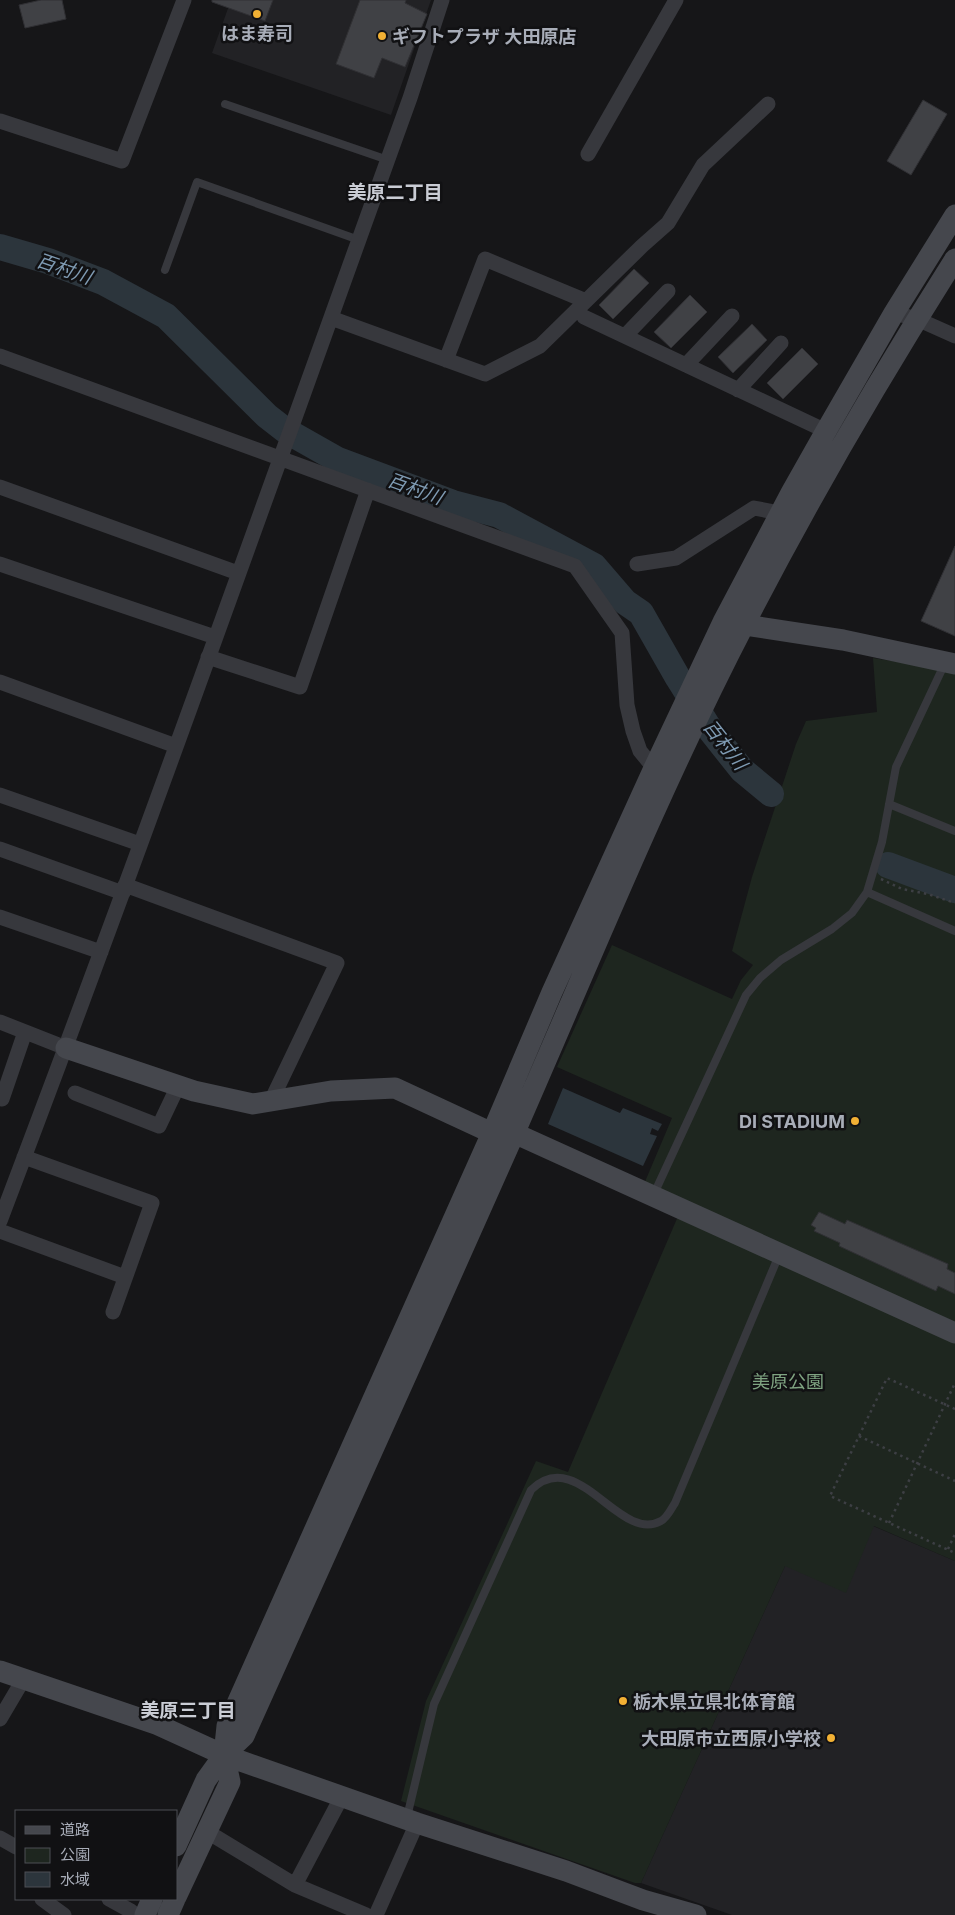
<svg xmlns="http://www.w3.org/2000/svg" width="955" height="1915" font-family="Inter,'Noto Sans JP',sans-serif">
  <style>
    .built { fill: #222225 }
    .green { fill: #1e261f }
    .water { fill: #2c353c }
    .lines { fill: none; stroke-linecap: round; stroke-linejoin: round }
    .river { stroke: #2c353c; stroke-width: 26 }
    .building { fill: #404145; stroke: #303034 }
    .path { stroke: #3d3f44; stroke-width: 2.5; stroke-dasharray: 2.5 4; stroke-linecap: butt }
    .lane { stroke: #37383d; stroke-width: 8 }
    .street { stroke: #37383d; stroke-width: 15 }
    .secondary { stroke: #45474d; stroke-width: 21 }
    .poi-dot { fill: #f2b134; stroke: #111113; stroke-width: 2 }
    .labels { text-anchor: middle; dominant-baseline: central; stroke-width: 5; stroke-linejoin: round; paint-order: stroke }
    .poi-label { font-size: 18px; font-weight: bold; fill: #a8adb8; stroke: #111113; text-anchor: start }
    .park-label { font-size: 18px; fill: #7fa381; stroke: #111113 }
    .neighbourhood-label { font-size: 19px; font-weight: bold; fill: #c9ccd4; stroke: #111113 }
    .water-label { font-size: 19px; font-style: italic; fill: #7f9bb3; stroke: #111113 }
  </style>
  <rect width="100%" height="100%" fill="#161618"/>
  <path class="built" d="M231,0h200l-40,115 -179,-62z
    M873,1526l82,35v354h-223l-91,-32 144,-317z"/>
  <path class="green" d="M873,658l82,13v890l-81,-35 -28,67 -61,-27 -144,317h-6l-234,-82 25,-100 110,-240 32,11 117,-272 -41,-16 28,-66 -115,-51 55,-122 120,54 9,-19 12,-15 -21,-14 20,-74 44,-133 10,-23 71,-9z"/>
  <path class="water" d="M563,1088l57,25 3,-5 39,16 -4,7 -6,-3 -2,6 7,2 -14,30 -95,-42z"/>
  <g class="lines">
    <path class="river" d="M0,247l48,14 55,21 63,34 101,100 18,14 53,30 115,43 46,12 95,51 31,36 16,11 37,65 33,53 31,39 29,24
      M888,865l67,25"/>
  </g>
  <path class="building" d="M41,0h21l4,19 -41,9 -6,-23z
    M212,0h61l-8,21 -53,-19z
    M360,0h46l-1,3 22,11 -22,53 -23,-9 -8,20 -38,-14z
    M923,100l24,14 -36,61 -24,-14z
    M634,269l15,14 -36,36 -14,-14z
    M690,295l17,17 -36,36 -17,-16z
    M752,324l15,16 -34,33 -15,-16z
    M802,348l16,16 -35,35 -16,-16z
    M955,546v90l-34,-15z
    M819,1212l26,12 2,-4 101,44 -1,5 8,4v21l-17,-8 -2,5 -97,-45 1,-3 -26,-12 2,-3 -5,-3z"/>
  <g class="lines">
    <path class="path" d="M881,879l21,10 26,5 27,9
      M955,1409l-68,-31 -57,118 125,57
      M859,1436l96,45
      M889,1523l66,-140
      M948,1549l7,-15"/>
    <path class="lane" d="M225,104l163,56
      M165,270l32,-88 162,58
      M889,804l66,27
      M867,892l88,39
      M653,1196l93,-201 14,-17 21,-18 51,-31 20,-16 15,-21 15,-50 14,-75 49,-104
      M407,1817l27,-113 97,-214c47,-46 88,54 130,31 6,-3 10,-12 14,-18l104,-248"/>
    <path class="street" d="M0,121l122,40 62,-161
      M588,154l88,-154
      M894,313l23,6 38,17
      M584,317l242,114
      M331,318l154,56 55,-28 102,-100 26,-23 35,-58 65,-61
      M625,336l43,-45
      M0,356l575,210 47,67 5,72 6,26 7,20 14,17
      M446,360l39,-101 101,42
      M686,365l46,-49
      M738,390l43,-47
      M0,487l238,86
      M0,564l215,73
      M637,564l39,-6 78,-50 26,5
      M208,657l92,30 68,-197
      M0,682l176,64
      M0,795l140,49
      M0,849l123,44
      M125,885l212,78 -66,138
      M0,917l101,35
      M0,1022l66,26
      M75,1093l84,33 19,-40
      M2,1099l23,-67
      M24,1157l128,46 -39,109
      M0,1221c142,-373 275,-749 410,-1123l32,-98
      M0,1231l125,46
      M0,1719l23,-39
      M206,1831l89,54 71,30
      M0,1838l16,9
      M295,1885l47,-89
      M42,1899l22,16
      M109,1899l22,12
      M376,1915l41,-92"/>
    <path class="secondary" d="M732,623l111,17 112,24
      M66,1048l128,43 59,13 78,-13 64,-3 97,45h22l441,200
      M0,1671l156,53 68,31 193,68 149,48 77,29 53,15
      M176,1846l30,-66 18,-25 20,-19c90,-200 181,-401 270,-602 75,-171 145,-345 231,-511 64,-124 135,-246 210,-364
      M176,1897l54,-115 -6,-27 3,-29 265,-593 60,-141 102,-224 69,-146 68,-129 35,-62 68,-118 61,-98
      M145,1915l7,-16
      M168,1915l7,-16"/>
  </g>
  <g class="poi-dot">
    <circle cx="257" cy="14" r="5"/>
    <circle cx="382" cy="36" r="5"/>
    <circle cx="855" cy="1121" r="5"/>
    <circle cx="623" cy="1701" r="5"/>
    <circle cx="831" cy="1738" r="5"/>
  </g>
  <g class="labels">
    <g class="poi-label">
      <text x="257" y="33" text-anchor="middle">はま寿司</text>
      <text x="392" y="36">ギフトプラザ 大田原店</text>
      <text x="845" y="1121" text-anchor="end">DI STADIUM</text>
      <text x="633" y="1701">栃木県立県北体育館</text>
      <text x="821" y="1738" text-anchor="end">大田原市立西原小学校</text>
    </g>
    <g class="park-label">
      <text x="788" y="1381">美原公園</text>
    </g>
    <g class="neighbourhood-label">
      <text x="395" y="192">美原二丁目</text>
      <text x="188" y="1710">美原三丁目</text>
    </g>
    <g class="water-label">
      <text transform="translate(64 269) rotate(19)">百村川</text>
      <text transform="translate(415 489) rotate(20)">百村川</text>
      <text transform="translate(725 745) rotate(52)">百村川</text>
    </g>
  </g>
  <rect x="15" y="1810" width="162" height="90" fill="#111113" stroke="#4d4f55"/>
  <rect x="25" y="1826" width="25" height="8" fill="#45474d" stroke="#4d4f55"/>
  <text x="60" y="1835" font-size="15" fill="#a8adb8">道路</text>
  <rect x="25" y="1848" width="25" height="15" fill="#1e261f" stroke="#4d4f55"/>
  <text x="60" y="1860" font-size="15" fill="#a8adb8">公園</text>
  <rect x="25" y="1872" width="25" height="15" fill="#2c353c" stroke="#4d4f55"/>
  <text x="60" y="1885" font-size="15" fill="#a8adb8">水域</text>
</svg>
